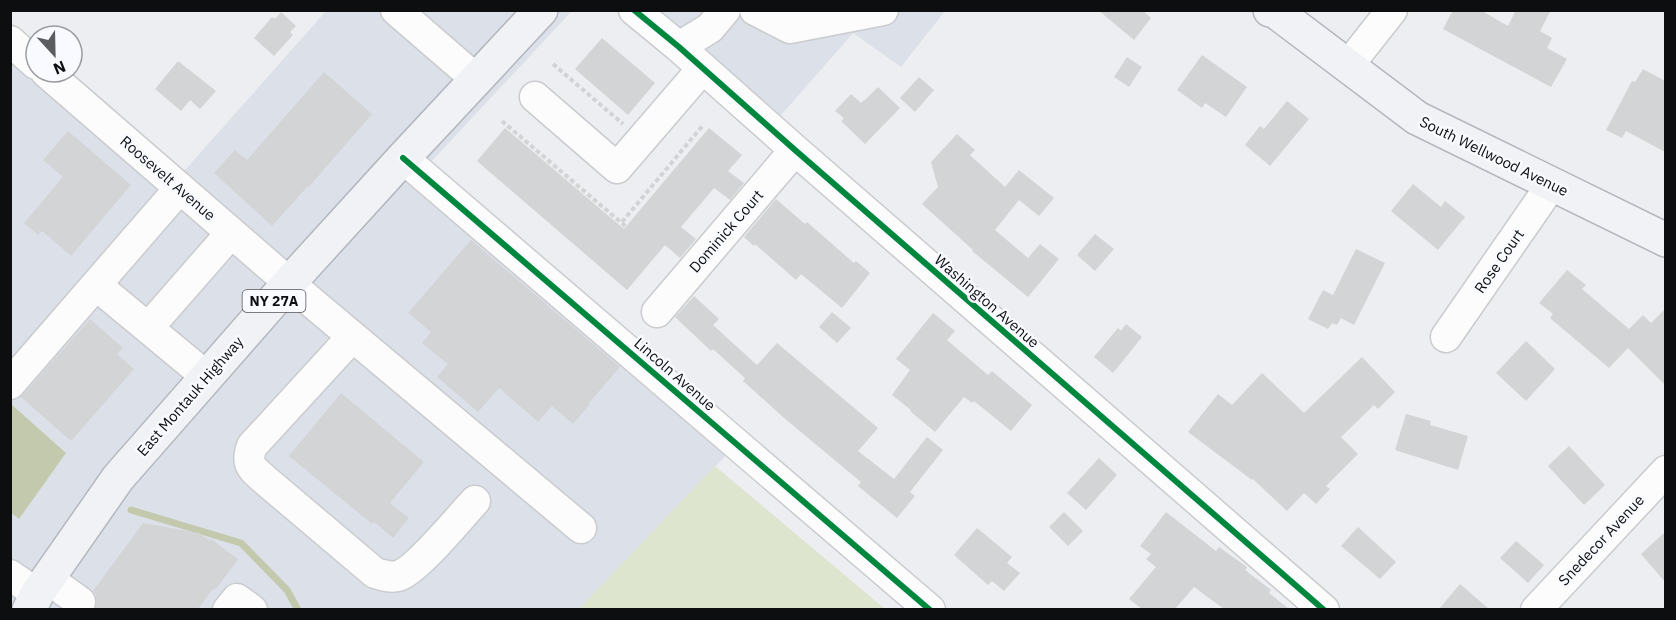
<svg xmlns="http://www.w3.org/2000/svg" width="1676" height="620" font-family="'IBM Plex Sans',sans-serif">
  <style>
    .built { fill: #dce1e9 }
    .green { fill: #dee5ce }
    .water { fill: #c3c9ad }
    .lines { fill: none; stroke-linecap: round; stroke-linejoin: round }
    .stream { stroke: #c3c9ad; stroke-width: 7 }
    .building { fill: #d2d4d6 }
    .minor-casing { stroke: #cacbce; stroke-width: 33 }
    .major-casing { stroke: #b3b7be; stroke-width: 36 }
    .path { stroke: #d2d3d4; stroke-width: 4; stroke-dasharray: 4.5 3; stroke-linecap: butt }
    .minor { stroke: #fcfcfd; stroke-width: 30 }
    .major { stroke: #f0f2f6; stroke-width: 33 }
    .cycleway-casing { stroke: #f8faff; stroke-width: 10 }
    .cycleway { stroke: #00873e; stroke-width: 6 }
    .labels { text-anchor: middle; dominant-baseline: central; stroke-width: 5; stroke-linejoin: round; paint-order: stroke }
    .shield { fill: #f8faff; stroke: #545558; stroke-width: 1.5 }
    .shield-label { font-size: 14px; font-weight: bold; fill: #0d0e10 }
    .street-label { font-size: 15px; fill: #0d0e10; stroke: #f8faff }
  </style>
  <rect width="100%" height="100%" fill="#eceef1"/>
  <path class="built" d="M326,11h246l-156,167 314,273 -151,158h-568l-1,-96 9,5 47,-65 -55,-49v-352l158,136z
    M643,11h302l-44,56 -48,-34 -78,89z"/>
  <path class="green" d="M715,466l170,143h-306z"/>
  <path class="water" d="M11,404l55,49 -47,66 -8,-6z"/>
  <g class="lines">
    <path class="stream" d="M131,510l110,33 46,47 11,20"/>
  </g>
  <path class="building" d="M1098,10h44l9,8 -17,22z
    M1453,10h27l28,16 8,-16h35l-11,21 12,7 -5,10 20,11 -16,28 -108,-58z
    M281,12l15,14 -6,6 3,3 -19,21 -20,-18 18,-21 3,2z
    M602,38l53,45 -27,32 -53,-46z
    M1202,55l45,32 -21,30 -21,-14 -3,5 -25,-18z
    M1127,57l15,10 -13,20 -15,-10z
    M178,61l38,30 -16,18 -10,-9 -9,11 -26,-22z
    M1643,69l22,12v71l-39,-21 -4,7 -16,-8 26,-49 3,1z
    M324,72l48,42 -64,74 -1,-1 -35,39 -58,-53 21,-23 12,10z
    M919,77l15,13 -19,22 -15,-14z
    M878,87l22,21 -35,36 -24,-23 3,-3 -9,-7 16,-17 10,9 3,-3v1z
    M1287,101l22,18 -39,47 -25,-21 15,-19 4,3z
    M505,128l119,101 85,-101 33,27 -14,16 16,12 -14,17 -16,-12 -33,39 15,12 -16,19 -15,-13 -38,45 -150,-129z
    M68,131l63,54 -60,71 -29,-25 -4,4 -14,-12 39,-46 -20,-17z
    M957,134l18,16 -5,5 35,32 14,-17 35,28 -15,18 -20,-16 -24,30 33,28 12,-14 19,15 -31,38 -56,-46 1,-1 -51,-46 16,-17 -7,-25z
    M1413,184l28,23 4,-6 20,16 -27,33 -47,-39z
    M776,199l29,25 2,-2 47,41 2,-2 14,12 -28,35 -41,-34 -5,6 -41,-36 -1,2 -10,-9z
    M1095,234l19,15 -19,22 -18,-16z
    M471,240l149,127 -31,36 1,1 -17,20 -21,-18 -14,16 -39,-34 -21,24 -41,-35 11,-13 -26,-21 9,-11 -23,-19z
    M1356,249l29,14 -31,62 -13,-7 -4,7 -5,-2 -4,6 -20,-10 15,-29 10,5z
    M1567,270l19,15 -4,4 47,40 14,-14 8,8 14,-14v76l-37,-37 -19,20 -59,-50 3,-4 -14,-11z
    M694,296l25,23 -6,6 44,40 20,-22 101,85 -20,23 36,28 33,-42 16,13 -33,42 5,4 -18,22 -39,-32 3,-4 -78,-65 -40,-36 2,-3 -32,-29 -2,2 -36,-34z
    M832,312l19,16 -14,15 -18,-16z
    M933,313l22,18 -8,9 41,35 4,-4 40,34 -21,26 -37,-30 -2,2 -8,-6 -29,35 -25,-21 1,-1 -19,-15 18,-25 -14,-11z
    M90,319l33,29 -6,6 17,15 -63,72 -50,-44z
    M1126,324l16,13 -29,36 -19,-16 24,-29 3,3z
    M1526,341l29,28 -29,32 -30,-28z
    M1362,357l33,35 -17,17 -4,-4 -33,32 17,17 -32,32 4,3 -14,15 -12,-11 -17,18 -34,-32 -1,1 -64,-48 30,-38 14,11 30,-32 42,40z
    M341,393l83,69 -34,41 19,15 -16,20 -19,-16 -2,2 -83,-68z
    M1406,414l25,7 -1,4 38,11 -10,34 -63,-20z
    M1569,446l36,39 -21,20 -36,-39z
    M1099,458l18,17 -31,35 -19,-17z
    M1064,512l19,19 -15,15 -19,-19z
    M1166,512l50,39 3,-4 28,20 -2,3 26,20 -2,3 20,16h-65l-30,-22 -19,22h-33l-13,-10 27,-32 -10,-8 5,-5 -11,-8z
    M143,523l56,10 11,8 1,-2 27,20 -22,30 -4,1 -14,19h-103l2,-6 -1,-8 -3,-4z
    M1358,527l38,35 -16,17 -39,-33z
    M977,528l35,29 -5,6 13,10 -16,18 -12,-10 -4,4 -34,-30z
    M1665,532v50l-24,-28z
    M1516,541l28,24 -16,18 -28,-25z
    M1460,584l29,25h-50z"/>
  <g class="lines">
    <g class="minor-casing">
      <path id="minor" d="M396,10l81,70
        M634,10l45,37 116,103 529,460
        M755,10l35,18 93,-18
        M10,41l26,23
        M679,47l31,-19 15,-18
        M1347,67l45,-57
        M46,72l263,228 272,228
        M535,97l82,71 86,-100
        M403,158l527,452
        M96,285l111,92
        M657,312l138,-162
        M148,328l83,-95
        M352,337l-100,109c-7,19 0,22 13,34l110,93c8,2 15,5 23,3 18,-5 62,-59 77,-75
        M1446,337l106,-153
        M10,384l170,-196
        M10,575l27,19
        M48,579l32,23
        M228,610l9,-11 15,11
        M1536,610l130,-139"/>
    </g>
    <g class="major-casing">
      <path id="major" d="M1270,10l5,1 142,107 249,122
        M29,610l8,-16 81,-116 171,-195 114,-125 138,-148"/>
    </g>
    <path class="path" d="M553,64l70,60
      M502,121l129,110
      M622,222l82,-98"/>
    <use href="#minor" class="minor"/>
    <use href="#major" class="major"/>
    <g class="cycleway-casing">
      <path id="cycleway" d="M634,10l45,37 116,103 529,460
        M403,158l527,452"/>
    </g>
    <use href="#cycleway" class="cycleway"/>
  </g>
  <g class="labels">
    <rect class="shield" x="242.5" y="290" width="63" height="22" rx="4.5"/>
    <g class="shield-label">
      <text x="274" y="301">NY 27A</text>
    </g>
    <g class="street-label">
      <text transform="translate(1494 156) rotate(26)">South Wellwood Avenue</text>
      <text transform="translate(168 178) rotate(41)">Roosevelt Avenue</text>
      <text transform="translate(726 231) rotate(-49)">Dominick Court</text>
      <text transform="translate(1499 261) rotate(-55)">Rose Court</text>
      <text transform="translate(987 301) rotate(41)">Washington Avenue</text>
      <text transform="translate(675 374) rotate(41)">Lincoln Avenue</text>
      <text transform="translate(190 396) rotate(-49)">East Montauk Highway</text>
      <text transform="translate(1601 540) rotate(-47)">Snedecor Avenue</text>
    </g>
  </g>
  <rect width="1676" height="620" fill="none" stroke="#0d0e10" stroke-width="24"/>
  <g transform="translate(54 54) rotate(158)"><circle r="28" fill="#f8faff" stroke="#9a9c9f" stroke-width="1.5"/>
  <path d="M0-4.5L10 22L0 15L-10 22Z" fill="#5b5c5f"/>
  <text y="-9" font-size="16" font-weight="bold" text-anchor="middle" fill="#0d0e10">N</text>
  </g>
</svg>
